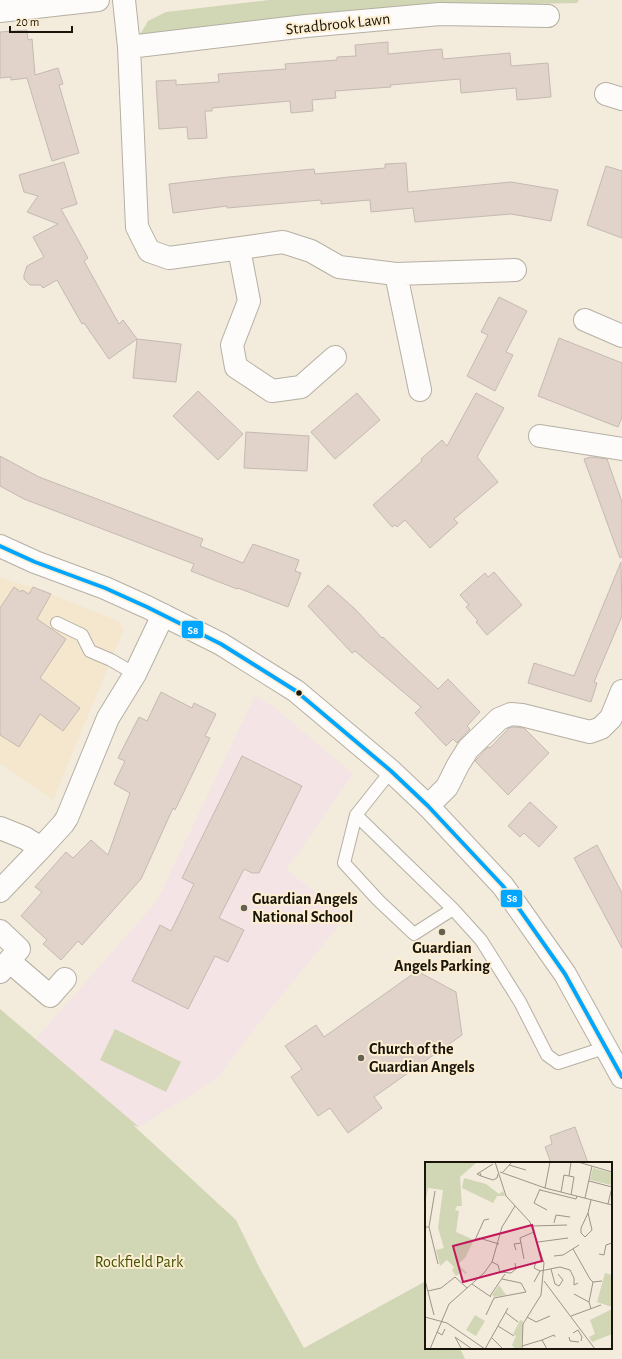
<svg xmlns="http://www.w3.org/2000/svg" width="622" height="1359" font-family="'Alegreya Sans',sans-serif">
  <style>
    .built { fill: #f4e7cd }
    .education { fill: #f4e4e6 }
    .green { fill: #d1d6b5 }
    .building { fill: #e1d3c9; stroke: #c4bab2 }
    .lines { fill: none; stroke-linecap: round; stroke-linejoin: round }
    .lane-casing { stroke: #b5b0a4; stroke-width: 14 }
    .street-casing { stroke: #b5b0a4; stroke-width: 24 }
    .secondary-casing { stroke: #b5b0a4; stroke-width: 24 }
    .lane { stroke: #fdfcfa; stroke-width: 12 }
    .street { stroke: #fdfcfa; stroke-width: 22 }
    .secondary { stroke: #fdfcfa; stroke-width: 22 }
    .bus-1-casing { stroke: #fdeed2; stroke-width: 7 }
    .bus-1 { stroke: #00a6ff; stroke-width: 4 }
    .bus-dot { fill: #19150a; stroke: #fdeed2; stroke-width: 1.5 }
    .poi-dot { fill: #656054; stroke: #fdeed2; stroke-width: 1.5 }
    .labels { text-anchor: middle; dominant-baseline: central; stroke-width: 4; stroke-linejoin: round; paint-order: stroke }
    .street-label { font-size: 16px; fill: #19150a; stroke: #fdeed2 }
    .poi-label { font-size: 16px; font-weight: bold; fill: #19150a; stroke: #fdeed2; text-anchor: start }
    .park-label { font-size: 16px; fill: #425306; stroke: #fdeed2 }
    .inset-road { fill: none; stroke: #9c9588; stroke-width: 1 }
    .view { fill: #c2185b; fill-opacity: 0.15; stroke: #c2185b; stroke-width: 2 }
    .inset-edge { fill: none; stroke: #19150a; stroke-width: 2 }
    .line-badge { stroke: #fdeed2; stroke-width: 1.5 }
    .badge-label { font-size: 11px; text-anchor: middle; font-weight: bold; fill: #fff }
  </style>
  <rect width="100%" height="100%" fill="#f3ebdc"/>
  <path class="built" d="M0,577l51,17 69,28 1,4 3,3 -71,171 -53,-37z"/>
  <path class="education" d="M255,696l20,12 78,66 -67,96 61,45 -92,113 -38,50 -78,49 -104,-87 122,-139z"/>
  <path class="green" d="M270,0h309l-2,3 -143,3 -295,30 9,-15 18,-9z
    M0,1009l139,118 -6,-2 103,95 23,47 45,81 122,-67v67h34l5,11h-465z
    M115,1029l66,33 -15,30 -66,-32z"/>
  <path class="building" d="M27,30l1,10 4,-1 3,36 23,-7 5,16 -4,1 20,68 -27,8 -25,-83 -16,2v-3l-11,1v-46z
    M388,42v12l54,-5 1,10 67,-6 1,13 37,-3 3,34 -34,3 -1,-12 -55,5 -1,-14 -70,6 1,2 -56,4 1,7 -24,2 1,11 -22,2 -1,-12 -78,7v3h-7l2,27 -19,1 -1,-12 -28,2 -3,-48 20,-1v5l43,-3 -1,-8 68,-5 -1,-5 52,-4v-3l19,-1 -1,-11z
    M64,162l13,42 -16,5 27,49 -4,3 35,63 4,-4 14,19 -28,20 -25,-36 -2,1 -25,-44 -14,8 -2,-3h-11l-6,-6v-4l3,-9 17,-9 -11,-20 25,-13 -31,-12 11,-16 -14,-4 -5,-17z
    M406,163l2,29 103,-10 47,8 -7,31 -40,-7 -96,8 -2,-14 -42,4 -1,-12 -49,4v-4l-94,8v-2l-54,7 -4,-29 60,-7 85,-8 1,5 70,-6v-4z
    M606,166l16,5v67l-35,-13z
    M499,297l28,14 -21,41 7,3 -18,36 -28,-15 21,-41 -7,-3z
    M559,338l63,25v54l-4,10 -80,-31z
    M137,339l44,5 -5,38 -43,-4z
    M198,391l45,43 -25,26 -45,-44z
    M357,393l23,27 -45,39 -24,-27z
    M476,393l28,15 -27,49 21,25 -44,37 4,4 -28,25 -25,-28 -8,7 -2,-2 -3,2 -19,-22 49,-44 -1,-2 21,-19 5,6z
    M246,432l63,4 -2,35 -63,-3z
    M0,456l39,21 164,62 -3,7 43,17 10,-19 46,16 -4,11 6,2 -13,34 -50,-19 -1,1 -46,-18 3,-7 -170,-65 -24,-13z
    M591,457l16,2 15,43v55l-2,1 -36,-99z
    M621,562l1,54 -28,66 3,1 -6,19 -63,-19 6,-20 40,13z
    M494,572l28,33 -35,30 -11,-13 2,-1 -12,-14 3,-2 -9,-10 25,-22 3,4z
    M328,585l27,24 27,29 1,-1 55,52 10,-10 32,33 -13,14 3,3 -13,14 -4,-4 -7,7 -31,-33 6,-6 -66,-56 -3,2 -44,-47z
    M14,587l7,5 1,-2 7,4 4,-7 18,7 -14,25 29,20 -26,39 40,30 -17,23 -23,-17 -21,33 -19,-12v-127z
    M161,692l31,16 2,-5 22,11 -11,22 5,2 -35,72 -2,-2 -32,71 -59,66 -4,-4 -17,19 -18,-16 4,-4 -26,-24 21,-24 -7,-5 31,-35 7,6 18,-18 17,15 22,-62 -16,-9 11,-23 -7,-3 21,-41 8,4z
    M513,727l11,1 25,25 -41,42 -33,-34 13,-14 2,1 19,-20z
    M242,756l60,30 -43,87h-7l-8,-4 -25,49 25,12 -16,32 -13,-6 -27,53 -56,-28 28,-56 11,6 23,-47 -12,-6z
    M530,802l27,25 -18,20 -15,-14 -4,4 -12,-11z
    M597,845l25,48v55l-48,-90z
    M417,971l39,21 6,43 -88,62 8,11 -34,25 -18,-25 -12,8 -27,-39 11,-8 -17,-23 31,-21 8,12z
    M575,1127l13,36h-37l-6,-16 7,-3 -2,-8z"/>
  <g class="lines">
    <g class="lane-casing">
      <path id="lane" d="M57,623l25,12 8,16 21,9 24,14
        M391,771l-35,44 -12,48 34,37 36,34 39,-25 28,31 39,62 27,53 11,8 49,-16
        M356,815l97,94"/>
    </g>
    <g class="street-casing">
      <path id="street" d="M124,0l5,47 8,180 12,24 20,7 114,-16 28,9 28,16 57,7 119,-4
        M129,47l177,-21 134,-12 108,2
        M606,94l16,5
        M239,249l10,52 -17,44 4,22 36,24 29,-4 34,-30
        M396,274l24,116
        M585,320l37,16
        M540,436l82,13
        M428,806l19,-19 11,-22 10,-16 31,-30 12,-5 11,1 68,17 11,-4 10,-10 11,-27
        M0,828l25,10 16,10
        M0,891l41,-43 22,-24 4,-6 41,-100 27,-44 28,-59
        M0,931l19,18 -19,23
        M9,961l41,35 15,-17"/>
    </g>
    <g class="secondary-casing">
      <path id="secondary" d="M0,11l98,-11
        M0,546l35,16 70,26 42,19 74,37 75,47 95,80 37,35 75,80 62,88 57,103"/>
    </g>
    <use href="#lane" class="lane"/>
    <use href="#street" class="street"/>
    <use href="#secondary" class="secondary"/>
    <g class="bus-1-casing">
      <path id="bus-1" d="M0,546l35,16 70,26 42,19 74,37 75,47 95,80 37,35 75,80 62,88 57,103"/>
    </g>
    <use href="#bus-1" class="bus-1"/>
  </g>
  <circle class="bus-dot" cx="299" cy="693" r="3.5"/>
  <g class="poi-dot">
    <circle cx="244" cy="908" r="4"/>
    <circle cx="442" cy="932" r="4"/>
    <circle cx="361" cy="1058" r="4"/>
  </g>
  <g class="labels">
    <g class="street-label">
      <text transform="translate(338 24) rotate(-6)">Stradbrook Lawn</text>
    </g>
    <g class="poi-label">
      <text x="252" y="899">Guardian Angels<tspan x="252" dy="18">National School</tspan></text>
      <text x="442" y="948" text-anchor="middle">Guardian<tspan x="442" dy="18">Angels Parking</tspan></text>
      <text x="369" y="1049">Church of the<tspan x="369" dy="18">Guardian Angels</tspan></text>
    </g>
    <g class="park-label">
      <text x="139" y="1262">Rockfield Park</text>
    </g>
  </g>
  <g transform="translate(425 1162)">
    <rect width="187" height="187" fill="#f3ebdc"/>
    <path d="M0,0h52l-17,15 2,29h-5l-2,4 4,1 -3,21 18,8 -9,18 -7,6 9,9 -2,1 -2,-3 -7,5 -4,-6 2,-3 -7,-7 -7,6 -4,-16 8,-2 -6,-20 5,-38 -15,-2 -3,17zM168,6l19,5 -1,12 -21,-5zM39,16l22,6 13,10 4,-3 2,5h-8l-4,7 -31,-15zM180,111l7,2v32l-15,-5zM74,123l7,10 -12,2 -2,-2zM187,147v25l-20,8 -3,-5 6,-3 -5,-14zM50,153l10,6 -9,15 -10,-6zM95,158l3,1 -2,28h-6l-3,-4 4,-9 -3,-2z" fill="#d1d6b5"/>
    <path class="inset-road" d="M70,0l11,34 24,26 14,41 -3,32 -18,29 -1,25M153,0l34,10M84,3l17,5M75,10l45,16 67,17M78,10l9,-10M55,11l1,3 12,4 4,-2 1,-4M56,14l-4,-2 16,-10M144,14l2,-14M164,19l23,6 -4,17M120,26l5,-26M115,27l-6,14 13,7M115,28l36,9 1,-3M136,30l3,-17 10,2 -3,18M160,36l7,-32M163,51l4,17 -7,7 -4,-4v-5l7,-15 3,-13M129,61l2,-8 14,2M107,64l35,-1M0,65h4l9,37M4,65l6,-36M50,78l9,-20 5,-1M50,78l4,-2 20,6M113,80l30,-4M148,87l17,30 3,3 9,-1M91,88l-2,-6 7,-1M174,92l5,1 2,-10 6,-2M129,94l9,-1 16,-10M99,97l-4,-21 14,-6M67,100l6,3 2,7 11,1 5,-4 -1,-6M111,100l-2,6 6,3M126,107l4,15 4,2 4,-6 -5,-6M0,118l9,35M119,119l51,68M109,120l6,-11 20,-4 10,3 4,8v7l4,-2M47,122l19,13M3,129l13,-3 14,-11 12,11M149,132l15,8M65,134l15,-22M69,136l32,-6 -5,-9 -19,-4M166,147l-2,-7 4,-20M80,150l13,10M61,153l8,-17M146,154l30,-11M0,155l22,6 38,26M102,155l9,5 14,-6M73,164l16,10M12,170l5,3 3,-6M148,171l5,-3 4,7 -1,4M144,175l1,4 9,1M67,176l11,11M117,178l12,-5 1,2M97,184l20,-6 5,9M36,186l-6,-11 17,12M5,187l19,-45 35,-31 8,-11 10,-35 13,-21M60,187l23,-41"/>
    <path class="view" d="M107,63l10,36 -79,21 -10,-36z"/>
    <rect width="187" height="187" class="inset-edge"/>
  </g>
  <g class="line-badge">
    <rect x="181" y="620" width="23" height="19" rx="4" fill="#00a6ff"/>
    <rect x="500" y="889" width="23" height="19" rx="4" fill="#00a6ff"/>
  </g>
  <g class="badge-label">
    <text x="193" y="634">S8</text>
    <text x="512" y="902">S8</text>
  </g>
  <path d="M10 26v6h62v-6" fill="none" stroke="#19150a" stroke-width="2"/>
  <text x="16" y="26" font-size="12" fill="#19150a" stroke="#fdeed2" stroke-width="3" paint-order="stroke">20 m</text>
</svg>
